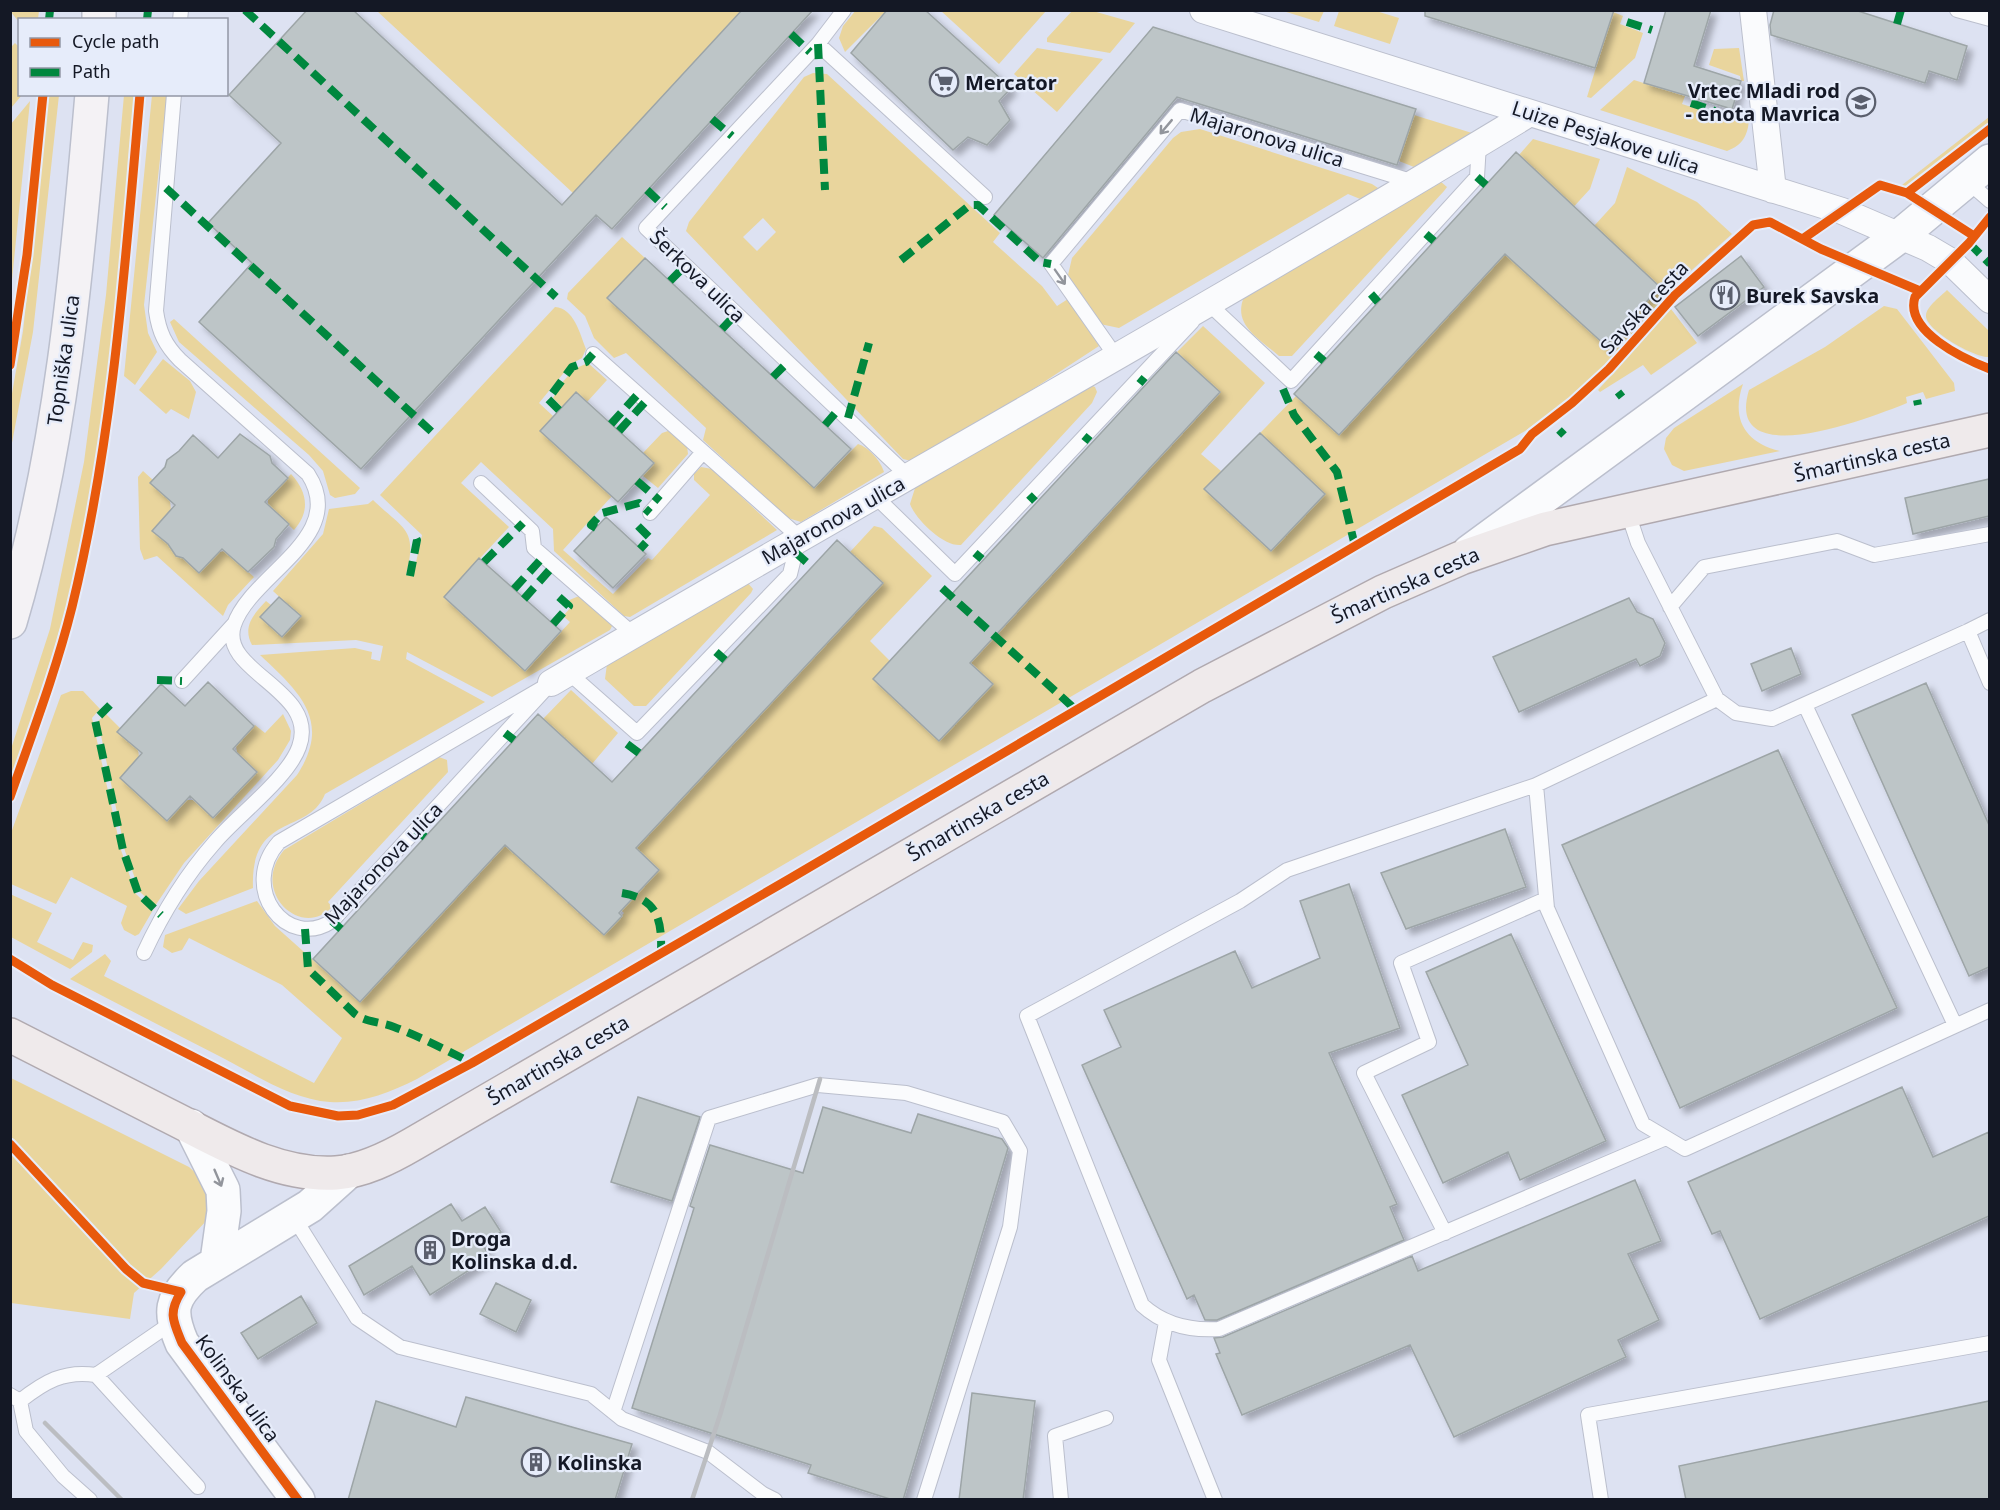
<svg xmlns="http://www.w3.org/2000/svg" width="2000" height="1510" font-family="'Noto Sans',sans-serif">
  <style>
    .green { fill: #e9d59d; fill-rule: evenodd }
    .building { fill: #bdc5c7; stroke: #9da5a7; stroke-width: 1.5; filter: url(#shadow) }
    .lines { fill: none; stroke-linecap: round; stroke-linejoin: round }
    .service-casing { stroke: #bbbfcd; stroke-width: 16 }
    .minor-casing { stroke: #bbbfcd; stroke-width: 28 }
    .tertiary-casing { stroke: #bbbfcd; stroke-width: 36 }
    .secondary-casing { stroke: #bbbfcd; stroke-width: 36 }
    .primary-casing { stroke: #b0a9af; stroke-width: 36 }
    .service { stroke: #fafbfd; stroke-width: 14 }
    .minor { stroke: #fafbfd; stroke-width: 26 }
    .tertiary { stroke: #fafbfd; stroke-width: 33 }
    .secondary { stroke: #f4f2f5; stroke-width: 33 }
    .primary { stroke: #efeaeb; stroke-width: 33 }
    .rail { stroke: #bbbdc1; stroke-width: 4.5 }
    .quiet { stroke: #00873e; stroke-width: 8; stroke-dasharray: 15 8; stroke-linecap: butt }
    .cycleway-casing { stroke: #e6ecfa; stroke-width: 13 }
    .cycleway { stroke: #e8590c; stroke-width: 9 }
    .oneway { stroke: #92959c }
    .labels { text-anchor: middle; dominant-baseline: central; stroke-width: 4.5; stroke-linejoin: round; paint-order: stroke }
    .poi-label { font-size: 20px; font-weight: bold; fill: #141825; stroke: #e6ecfa; text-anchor: start }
    .street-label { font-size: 20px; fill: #141825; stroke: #e6ecfa }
  </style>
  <defs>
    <filter id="shadow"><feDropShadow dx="5.5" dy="5.5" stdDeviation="3" flood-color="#0004"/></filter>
  </defs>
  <rect width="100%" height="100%" fill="#dde2f2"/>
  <path class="green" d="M856,10l30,1 -41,41 -6,-14 4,-12z
    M10,11h29l-1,8 -18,1 -1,2z
    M377,11h365l-169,182z
    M941,11h105l-47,53z
    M1072,11h21l42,12 -25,30 -63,-11v-4z
    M1283,11l41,-1v1l-5,11z
    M1339,11h37l23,7 -9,26 -56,-18z
    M1613,12l10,4 -3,8 23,9 -8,25 -44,40 -4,-1z
    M15,43l4,4 1,47 2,1 -11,13v-61z
    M1037,48l66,11 -46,53 -43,-38z
    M1739,48l5,33h-3l-1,-5 -31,-11 5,-16z
    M813,73l14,1 173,159 -7,9 49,44 15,20 11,-7 31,47 -179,117 -17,-4 -217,-228 3,-9 115,-145zM763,218l13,14 -19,19 -14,-14z
    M1634,80l51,16 -3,8 47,15 2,-5 18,5c-1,16 -6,26 -22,32l-127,-41z
    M49,95h10l-26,237 -22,116v-49l12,-68z
    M124,95h10c-15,166 -25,338 -65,500 -16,63 -37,122 -58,183v-29l39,-120 34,-167 22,-167z
    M152,95h15l-23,210 4,28 9,19 -22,33 -11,-9z
    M30,101l-19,189v-166z
    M1414,115l58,18 -58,34 -15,-6z
    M1989,117v9l-82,64 -5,-5z
    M1200,129l172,55 6,4v4l-13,9 -17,-7 -229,134 -19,-4 -32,-49 4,-17 101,-120 8,-6z
    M1533,139l67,20 -10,30 -53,58 57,-21 21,-23 12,-36 70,35 35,32 -59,53 -73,83 -37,33 -38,28 -1108,648c-28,14 -56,25 -87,23 -39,-3 -76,-28 -109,-45 -51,-26 -101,-52 -151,-78l35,-25 6,7 -7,15 210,107 28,-45 -60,-53 -93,-47 -7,12 -10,3 -9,-6 2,-12 92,-34 18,25 85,76 225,-244 -42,-39 28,-29 47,43 -26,31 5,4 -59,70 66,97 20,-22 -3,-3 38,-41 -69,-63 21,-23 272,-200 -33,-31 24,-26 8,2 50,48 -62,65 20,20 -17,18 66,62 54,-57 -65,-62 70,11 222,-240 -43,-41 26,-26 62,57 -64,71 20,17 -16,19 91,-94 43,39 221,-241 -41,-39z
    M1440,181l7,6 -3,4 -152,165h-13c-19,-17 -47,-31 -35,-59z
    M622,237l23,21 -38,40 207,190 44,-44c10,3 23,17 26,28l-83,50 -13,-4 -85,-78 3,-12 -80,-75 -12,5 -20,-20 -9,-22 -18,-17 1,-6z
    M1947,290l42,41v26c-12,2 -65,-27 -63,-42 1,-9 15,-19 21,-25z
    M1884,306l13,3 57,74 1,8 -29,8 -3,-7 -17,5 1,6c-32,13 -184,73 -158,-13l76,-43z
    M555,307c19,1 25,27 31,42l-4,9 -11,6 -32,39 14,13 -13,15 72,65 -49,54 50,44 35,-36 4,2 58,-65 -16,-15v-6l7,-7 11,2 65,61 -147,87 -6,-1 -70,-65 -1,-22 -72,-67 -20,21 48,44 -65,70 81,74 45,-49 -7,-6 9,-10 -5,-5 12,-5 34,28 -3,6 -118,67 -85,-45 -1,7 79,43 -160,92c-16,41 -75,18 -72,94l-67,26 -8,-5 21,-28 98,-106c36,-55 1,-84 -37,-120l95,-7 17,4 -1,7 9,2 3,-15 -27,-6 -104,5c-10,-19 2,-31 14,-44l5,4 -11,12 40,-1 -27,-25 50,-57 6,-25 39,-5 5,-4c31,30 45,28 33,75l7,1 9,-41 -42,-40z
    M1671,309l26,34 -46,32 -8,-10 -43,27 -2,-2z
    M174,319l186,169 -5,6 -20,4 -5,-3 -7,-24 -14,-16 -130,-113 -9,-20z
    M163,359l27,22 6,11 -7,27 -18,-10 -5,5 -27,-24z
    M588,363l19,17 -20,22 -11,-10 -14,15 -9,-9 7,-13 14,-16z
    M1743,384c-12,34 1,58 37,67l-96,20 -12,-6 -8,-16 2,-11 8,-10z
    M1090,385l5,2 2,5 -5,11 -131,142c-17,2 -45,-25 -51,-41l6,-19z
    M668,431l19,15 1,8 -30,34 -16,-13 1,-22 19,-20z
    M143,471l10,9 -2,3 19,18 1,9 -19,21 16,13 8,12 7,2 16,15 20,-21 6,-1 29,26 -26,28 -5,11 -66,-60 -13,4 -4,-11 -2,-72z
    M291,474c16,17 20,37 3,56l-26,-25v-6z
    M747,582l6,7 -2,4 -105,113h-12l-29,-27 2,-15z
    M71,691h12l17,18 -8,9 29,132 15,44 17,16 -14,24 -4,2 -11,-6 -3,-7 6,-17 -56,-29 -15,27 -45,-20v-51l50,-138z
    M106,714l14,14 -2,4 20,17 1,8 -19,21 47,43 19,-21h7l21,18 13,-14 -4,-5 14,-46 -1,-8 19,-20 10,8 18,-19 8,17 -1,9 -12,20 -94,103 -29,43 -15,-14 -15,-41 -27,-130z
    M439,757l8,3 1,12 -120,130 4,5c-30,33 -83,-15 -48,-57z
    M10,894l42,19 -15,29 36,18 10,-18 10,3 -1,7 -22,17 -59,-32z
    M11,1078l178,89 20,18 -1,34 -47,50 -27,24 -4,26 -119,-16z"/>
  <path class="building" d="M307,10h46l209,195 180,-195h71l-201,219 -16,-14 -235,254 -162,-147 53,-59 -44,-40 73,-80 -52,-48z
    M887,10h38l86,78 -12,13 11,19 -23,25 -19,-8 -15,13 -102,-97z
    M1425,10h189l-19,58 -170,-52z
    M1666,10h45l-17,56 47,15 -9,28 -88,-26z
    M1774,10h81l112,36 -10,34 -28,-9 -4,12 -154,-48 -1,-10z
    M1153,27l263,82 -19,56 -220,-68 -134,161 -49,-43z
    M1516,152l144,135 -54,59 -101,-92 -166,181 -45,-41z
    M1741,256l23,31 -66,49 -23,-29z
    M645,258l206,191 -37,39 -207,-190z
    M1176,352l44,40 -250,271 23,21 -54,57 -66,-62z
    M576,392l78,71 -36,39 -78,-71z
    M1260,433l65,61 -54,57 -67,-62z
    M240,434l30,22 2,7 16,15 -23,24 24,22 -13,15 -2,8 -26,25 -26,-23 -23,24 -16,-15 -7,-2 -8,-12 -16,-13 23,-26 -25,-22 15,-16 2,-7 12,-9 14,-16 25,23z
    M1989,479v37l-76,18 -8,-36z
    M606,517l40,37 -33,34 -39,-37z
    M837,540l46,43 -247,265 23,22 -40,43 3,3 -18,19 -99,-90 -145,157 -47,-43 225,-245 74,68z
    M479,558l82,73 -36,40 -81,-74z
    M279,597l22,19 -19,21 -22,-20z
    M1629,598l8,14 16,7 12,24 -5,13 -20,10 -4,-7 -117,53 -26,-55z
    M1791,648l10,26 -39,17 -11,-27z
    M208,682l46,44 -21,23 24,23 -44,46 -23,-22 -23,25 -47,-43 22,-25 -25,-21 44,-48 24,22z
    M1926,683l63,142v142l-20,9 -117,-261z
    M1778,750l119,258 -217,100 -118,-263z
    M1505,829l21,58 -120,42 -25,-56z
    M1349,884l51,144 -71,25 68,151 -7,3 14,33 -187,80h-12l-11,-25 -7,4 -105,-234 39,-18 -17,-37 131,-59 17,37 68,-30 -20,-57z
    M1511,934l95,207 -86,39 -12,-28 -65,31 -41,-88 66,-30 -42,-93z
    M1902,1087l31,70 56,-25v84l-229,103 -40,-88 -8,3 -24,-52z
    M638,1097l62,20 -28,84 -61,-19z
    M823,1107l88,26 7,-19 84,25 6,9 -105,352h-10l-85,-27 3,-8 -179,-57 62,-200 -4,-2 20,-61 93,28z
    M1635,1180l26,61 -33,13 31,66 -41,20 8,17 -172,80 -44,-92 -168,70 -26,-61 4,-1 -6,-15 9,-1 189,-81 6,15z
    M451,1204l11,17 23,-14 16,25 -19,12 8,13 -60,38 -18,-29 -48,29 -15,-29z
    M496,1283l35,17 -15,32 -36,-18z
    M301,1296l16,27 -59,36 -17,-26z
    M972,1393l63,8 -12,99h-64z
    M466,1397l166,47 -17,56h-267l28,-99 80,26z
    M1989,1401v99h-303l-7,-34z"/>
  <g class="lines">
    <g class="service-casing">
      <path id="service" d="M844,10l-26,34 -172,184 263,249
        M1957,10l33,9
        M180,20l1,-10
        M818,44l167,153
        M1967,181l23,20
        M1206,308l3,-4 82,77 186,-204 2,-33
        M1117,358l-66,-94 129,-154 234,72
        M481,483l51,48 2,17 99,86
        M876,497l79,77 237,-252
        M1627,510l11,33 79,156 19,14 36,6 196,-88 22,52
        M650,513l53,-61
        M1670,607l34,-40 133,-26 37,14 116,-21
        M1968,631l22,-11
        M569,673l68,60 153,-159 9,-37 -206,-183
        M182,681l52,-57
        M551,683l-219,238c-45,30 -94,-33 -53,-79z
        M1717,699l-181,86 11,123 96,216 42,25 305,-139
        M1805,705l150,320
        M1536,785l-249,85 -47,31 -213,115 115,289c22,20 48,26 77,24l447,-191
        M144,953c19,-41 41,-77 71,-111 22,-26 73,-64 84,-95 21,-57 -81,-75 -65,-122 17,-51 115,-88 74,-151l-128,-114c-15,-15 -21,-28 -24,-49l18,-217
        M293,1216l64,102 43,29 191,47 31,25 86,33 55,42 12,6
        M1445,1233l-81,-160 65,-31 -28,-79 145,-64
        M1166,1322l-7,38 56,140
        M96,1375l77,-53
        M10,1395l10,6c24,-19 44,-31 76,-26l102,112
        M20,1401l6,30 37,45 27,24
        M613,1412l96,-294 109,-33 88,8 97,29 17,29 -10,76 -86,273
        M1061,1500l-6,-64 51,-18
        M1601,1500l-13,-85 402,-72"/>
    </g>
    <g class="minor-casing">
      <path id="minor" d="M1203,10l639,201 86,37 22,13 40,39
        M1753,10l20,180
        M551,683c326,-191 656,-374 979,-570"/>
    </g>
    <g class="tertiary-casing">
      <path id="tertiary" d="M1469,552l432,-317 89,-74
        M191,1126l32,64 1,21 -7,50
        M298,1500l-116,-157c-13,-31 -12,-44 13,-67l115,-70 39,-35"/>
    </g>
    <g class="secondary-casing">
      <path id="secondary" d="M99,20v-10
        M10,622c51,-171 67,-351 82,-528"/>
    </g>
    <g class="primary-casing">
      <path id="primary" d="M10,1035c52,26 103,53 155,79 53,26 110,63 171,59 27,-2 53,-15 77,-29l789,-458 181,-94 78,-34 84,-29 445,-99"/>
    </g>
    <use href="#service" class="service"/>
    <use href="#minor" class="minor"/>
    <use href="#tertiary" class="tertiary"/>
    <use href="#secondary" class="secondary"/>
    <use href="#primary" class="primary"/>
    <path class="rail" d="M45,1423l77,77
      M692,1500l28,-85 100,-336"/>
    <path class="quiet" d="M245,10l311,287
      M49,20l1,-10
      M147,20l1,-10
      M1627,22l25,8
      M1897,24l4,-14
      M791,34l19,18
      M818,44l7,146
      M1691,103l24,8
      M712,119l20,17
      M1477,177l9,8
      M166,188l266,244
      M647,190l18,17
      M1426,234l8,7
      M1969,243l21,21
      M901,260l69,-55h8l62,57 11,2
      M670,281l16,-16
      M1371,294l7,8
      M722,329l15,-16
      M1316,354l8,7
      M773,377l15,-15
      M1139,378l6,5
      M1283,389l11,26 43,57 18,74
      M1618,392l4,5
      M1917,400l1,5
      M559,410l-11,-11 24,-32 14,-5 7,-8
      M848,418l21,-75
      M611,424l27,-30
      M825,425l13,-15
      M1559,430l5,5
      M619,431l27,-30
      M1084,436l6,5
      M637,481l23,20
      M1029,495l6,6
      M638,526l12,12 -10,11
      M596,528l-5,-3 11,-12 37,-10 11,10
      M795,552l17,15
      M975,553l7,6
      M484,562l39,-39
      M410,576l7,-36 -3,-6
      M942,588l134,122
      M514,589l30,-33
      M524,599l30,-34
      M553,624l16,-18 -10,-9
      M716,652l9,8
      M157,680l25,1
      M110,705l-15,15 28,130 15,43 23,22
      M505,733l9,7
      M627,744l12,9
      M416,830l9,7
      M622,893c36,6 40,27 39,60
      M332,921l9,8
      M305,929l3,40 47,45c10,8 26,8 39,13 27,10 52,23 78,36"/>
    <g class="cycleway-casing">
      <path id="cycleway" d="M1907,193l83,-64
        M1990,217l-21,26 -54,54c-11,34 49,62 75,72
        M1804,238l76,-53 27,8 67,43
        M10,365l17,-110 16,-161
        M10,797c22,-63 46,-126 62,-190 41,-168 53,-341 68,-513
        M10,959l42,26 238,121 48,10 20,-1 35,-10 79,-42 319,-185 729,-429 12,-15 40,-31 37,-34 66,-74 78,-70 17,-3 51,27 99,42
        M10,1144l116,125 17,14 38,9c-13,21 -8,29 1,51l116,157"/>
    </g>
    <use href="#cycleway" class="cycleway"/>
  </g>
  <defs><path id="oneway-shaft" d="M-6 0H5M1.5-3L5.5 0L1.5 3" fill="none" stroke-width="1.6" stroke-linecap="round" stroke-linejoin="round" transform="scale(1.5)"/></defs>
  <g class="oneway">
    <use href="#oneway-shaft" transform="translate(1166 127) rotate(130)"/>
    <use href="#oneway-shaft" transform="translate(1060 277) rotate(55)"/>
    <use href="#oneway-shaft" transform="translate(218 1178) rotate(67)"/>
  </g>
  <defs>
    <g id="supermarket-ring" transform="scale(1.5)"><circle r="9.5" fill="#e6ecfa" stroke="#5a5f6d" stroke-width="1.5"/><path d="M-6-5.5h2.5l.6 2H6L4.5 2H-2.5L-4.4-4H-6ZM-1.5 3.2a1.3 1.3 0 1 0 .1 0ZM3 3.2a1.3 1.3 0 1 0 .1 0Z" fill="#5a5f6d"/></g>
    <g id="school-ring" transform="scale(1.5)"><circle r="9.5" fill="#e6ecfa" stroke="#5a5f6d" stroke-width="1.5"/><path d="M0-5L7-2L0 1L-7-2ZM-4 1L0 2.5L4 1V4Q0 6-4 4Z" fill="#5a5f6d"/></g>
    <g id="restaurant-ring" transform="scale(1.5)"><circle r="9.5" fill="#e6ecfa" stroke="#5a5f6d" stroke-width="1.5"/><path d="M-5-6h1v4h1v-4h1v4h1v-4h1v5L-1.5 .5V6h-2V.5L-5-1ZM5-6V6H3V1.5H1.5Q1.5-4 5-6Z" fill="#5a5f6d"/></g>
    <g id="building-ring" transform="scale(1.5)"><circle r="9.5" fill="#e6ecfa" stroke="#5a5f6d" stroke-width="1.5"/><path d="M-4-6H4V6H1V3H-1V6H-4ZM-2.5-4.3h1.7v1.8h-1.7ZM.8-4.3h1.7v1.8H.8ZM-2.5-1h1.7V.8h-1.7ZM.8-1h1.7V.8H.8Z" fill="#5a5f6d"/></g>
  </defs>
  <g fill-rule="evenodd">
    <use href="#supermarket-ring" x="944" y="82"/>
    <use href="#school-ring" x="1861" y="102"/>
    <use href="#restaurant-ring" x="1725" y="295"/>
    <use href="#building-ring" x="430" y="1250"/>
    <use href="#building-ring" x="536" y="1462"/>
  </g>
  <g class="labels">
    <g class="poi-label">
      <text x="965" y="82">Mercator</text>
      <text x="1840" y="90" text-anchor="end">Vrtec Mladi rod<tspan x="1840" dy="23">- enota Mavrica</tspan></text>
      <text x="1746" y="295">Burek Savska</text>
      <text x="451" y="1238">Droga<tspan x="451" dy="23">Kolinska d.d.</tspan></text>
      <text x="557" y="1462">Kolinska</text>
    </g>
    <g class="street-label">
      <text transform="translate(1267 137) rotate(17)">Majaronova ulica</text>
      <text transform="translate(1606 137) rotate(18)">Luize Pesjakove ulica</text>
      <text transform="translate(698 276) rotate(44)">Šerkova ulica</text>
      <text transform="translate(1644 307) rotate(-47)">Savska cesta</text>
      <text transform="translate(63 360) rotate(-82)">Topniška ulica</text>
      <text transform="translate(1872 457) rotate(-13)">Šmartinska cesta</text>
      <text transform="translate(833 520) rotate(-29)">Majaronova ulica</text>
      <text transform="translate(1405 585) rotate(-24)">Šmartinska cesta</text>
      <text transform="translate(978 816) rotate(-30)">Šmartinska cesta</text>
      <text transform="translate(383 863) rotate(-46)">Majaronova ulica</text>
      <text transform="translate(558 1060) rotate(-30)">Šmartinska cesta</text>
      <text transform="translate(238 1388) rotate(54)">Kolinska ulica</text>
    </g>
  </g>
  <rect width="2000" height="1510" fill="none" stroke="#141825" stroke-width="24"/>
  <rect x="18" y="18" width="210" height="78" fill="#e6ecfa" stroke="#9297a5" stroke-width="1.5"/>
  <rect x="30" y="38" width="30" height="9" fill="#e8590c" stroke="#9297a5" stroke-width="1.5"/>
  <text x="72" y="48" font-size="18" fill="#141825">Cycle path</text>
  <rect x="30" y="68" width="30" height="9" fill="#00873e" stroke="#9297a5" stroke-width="1.5"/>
  <text x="72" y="78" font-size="18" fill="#141825">Path</text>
</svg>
